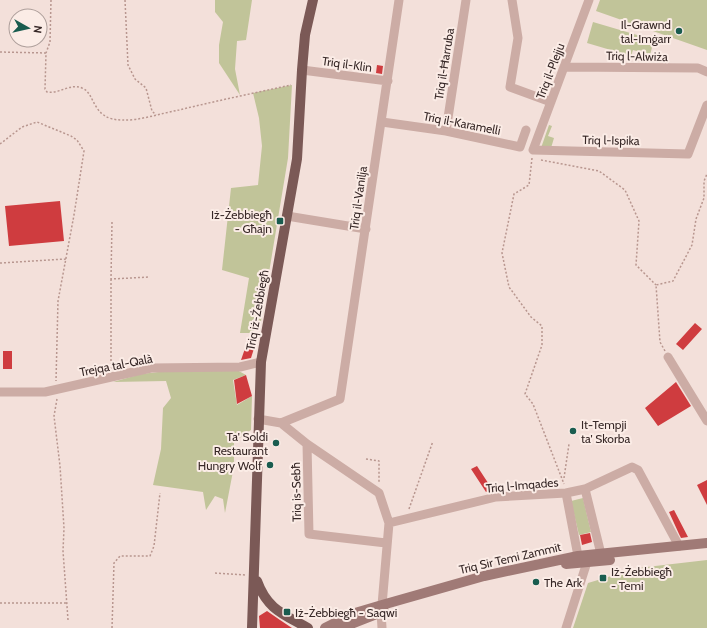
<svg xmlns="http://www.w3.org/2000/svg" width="707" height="628" font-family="Cabin,sans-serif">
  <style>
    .green { fill: #c1c499 }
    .building { fill: #cf3c3f }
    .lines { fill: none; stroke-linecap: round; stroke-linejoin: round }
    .path { stroke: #b8968f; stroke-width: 1.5; stroke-dasharray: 2 2; stroke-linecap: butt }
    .street { stroke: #ccaca5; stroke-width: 9 }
    .secondary { stroke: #a07a76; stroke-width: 10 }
    .primary { stroke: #7b5956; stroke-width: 10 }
    .poi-dot { fill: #195c4f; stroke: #fbece6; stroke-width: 1.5 }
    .labels { text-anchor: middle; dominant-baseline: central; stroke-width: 4; stroke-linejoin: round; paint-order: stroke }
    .poi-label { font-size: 12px; fill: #372827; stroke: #fbece6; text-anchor: end }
    .street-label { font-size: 12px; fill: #372827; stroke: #fbece6 }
  </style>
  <rect width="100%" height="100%" fill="#f3e0da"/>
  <path class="green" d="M215,0h37l-6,40 -9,1 -2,28 5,26 -21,-32v-18l4,-23 -8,-10z
    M600,0h107v50l-111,-39z
    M593,22l61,18 -4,15 -17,-5 -2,6 -44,-13z
    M292,85l-4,73 -28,169 -8,6h-12l9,-55 -27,-8 9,-82 27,-3 4,-39 -3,-28 -6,-25z
    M549,125l3,1 -4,10 6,2 -3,10h-10z
    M237,370l9,5 -13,5 4,25 15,-9 -1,34 -17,12v24l-9,47 -2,-14 -8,-3 -9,14 -3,-18 -50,-7 8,-36 2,-41 8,-10 -5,-17 -53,1 28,-8 26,-3z
    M583,498l8,34 -12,3 -8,-34z
    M707,560v68h-134l15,-45 50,-15z"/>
  <path class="building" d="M377,65l6,1 -1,8 -6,-1z
    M60,201l4,40 -55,5 -4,-40z
    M695,323l7,6 -19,21 -7,-6z
    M249,337l8,2 -6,19 -10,2z
    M3,351h9v18h-9z
    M246,375l6,21 -15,8 -3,-24z
    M676,382l15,24 -33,20 -13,-18z
    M477,466l15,23 -6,3 -15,-23z
    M707,480v25l-10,-20z
    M674,510l14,27 -7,1 -2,-4 -10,-22z
    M590,533l2,9 -10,3 -2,-10z
    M267,611l13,9 12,8h-32l-1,-12z"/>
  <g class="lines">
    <path class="path" d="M51,0l-1,42 -4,11 -1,36 2,3c13,2 23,-9 35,-4 14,5 9,32 40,32 17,1 40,-7 57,-10 37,-9 75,-17 112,-25
      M125,0l3,65 7,14 11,9 6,23 4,4
      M0,52l46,1
      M0,144l22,-17 15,-5 34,14 6,4 7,11 -10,64 -16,86 -2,80
      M532,158l-3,27 -15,9 -12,59 7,34 22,30 11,9v19l-17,49 8,10 31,80
      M541,160l58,11 26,19 14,31 -3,44 20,20
      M112,222l-1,57 39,-2
      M0,263l66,-4
      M111,279v90
      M665,351l-5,-9 -4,-57 17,-4 19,-36 4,-26 8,-21v-17l3,-7
      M57,399l-3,17 6,50 4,62 -1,23 5,69
      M366,459l13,2v22
      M564,478l5,-34
      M409,509l24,-68
      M215,573l30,2
      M0,603h67
      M112,628l2,-65 6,-7h30l4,-10 6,-53"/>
    <path class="street" d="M512,0l6,38 -8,49 41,15
      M589,0l-56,150 155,4 19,-49
      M565,67l133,1 9,4
      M302,70l86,11
      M382,122l64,9 74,16 6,-17
      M446,131l20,-131
      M287,216l79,13
      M668,357l39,64
      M0,392h45l106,-24 89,-1 21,-5
      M258,419l23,4 59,-24 59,-399
      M281,423l26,21 72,49 10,30 -7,82
      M307,444l2,90 77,9
      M585,489l16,65
      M566,493l12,63
      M389,523l107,-26 70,-4 19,-4 47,-22 6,3 41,76
      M381,611l1,17
      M566,628l21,-66 -1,-5"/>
    <path class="secondary" d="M566,564l44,-4
      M325,628l30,-15 27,-8 102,-29 94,-20 129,-13
      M341,628l43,-17"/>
    <path class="primary" d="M257,581c10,28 26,33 51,47
      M252,628l9,-266 36,-203 5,-89 3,-35 8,-35"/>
  </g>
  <g class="poi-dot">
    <circle cx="679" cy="31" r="4"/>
    <rect x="276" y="217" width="8" height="8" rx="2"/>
    <circle cx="573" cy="431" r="4"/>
    <circle cx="276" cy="443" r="4"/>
    <circle cx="270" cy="465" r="4"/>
    <rect x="599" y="574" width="8" height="8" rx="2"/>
    <circle cx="536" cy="582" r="4"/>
    <rect x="283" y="608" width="8" height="8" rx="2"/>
  </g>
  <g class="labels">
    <g class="poi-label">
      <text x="671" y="24">Il-Grawnd<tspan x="671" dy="14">tal-Imġarr</tspan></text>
      <text x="272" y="214">Iż-Żebbiegħ<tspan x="272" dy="14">- Għajn</tspan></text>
      <text x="581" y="424" text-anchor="start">It-Tempji<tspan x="581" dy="14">ta' Skorba</tspan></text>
      <text x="268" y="436">Ta' Soldi<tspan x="268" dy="14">Restaurant</tspan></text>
      <text x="262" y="465">Hungry Wolf</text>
      <text x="611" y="571" text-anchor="start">Iż-Żebbiegħ<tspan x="611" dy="14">- Temi</tspan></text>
      <text x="544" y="582" text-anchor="start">The Ark</text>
      <text x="295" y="612" text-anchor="start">Iż-Żebbiegħ - Saqwi</text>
    </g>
    <g class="street-label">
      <text transform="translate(637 56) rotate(1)">Triq l-Alwiża</text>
      <text transform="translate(347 64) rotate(8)">Triq il-Klin</text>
      <text transform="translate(444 64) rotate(-81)">Triq il-Ħarruba</text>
      <text transform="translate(550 71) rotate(-69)">Triq il-Plejju</text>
      <text transform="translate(462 123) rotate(11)">Triq il-Karamelli</text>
      <text transform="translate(611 140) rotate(1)">Triq l-Ispika</text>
      <text transform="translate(358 198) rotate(-82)">Triq il-Vanilja</text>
      <text transform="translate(257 310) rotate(-80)">Triq iż-Żebbiegħ</text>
      <text transform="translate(116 365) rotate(-11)">Trejqa tal-Qalà</text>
      <text transform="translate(522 485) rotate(-5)">Triq l-Imqades</text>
      <text transform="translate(296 492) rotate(-91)">Triq is-Sebħ</text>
      <text transform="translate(510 558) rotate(-13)">Triq Sir Temi Zammit</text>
    </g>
  </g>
  <g transform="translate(28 28) rotate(98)"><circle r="19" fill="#fbece6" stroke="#ad9e9a"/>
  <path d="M0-3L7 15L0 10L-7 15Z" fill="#195c4f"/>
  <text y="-6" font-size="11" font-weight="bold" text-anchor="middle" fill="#372827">N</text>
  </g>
</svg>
